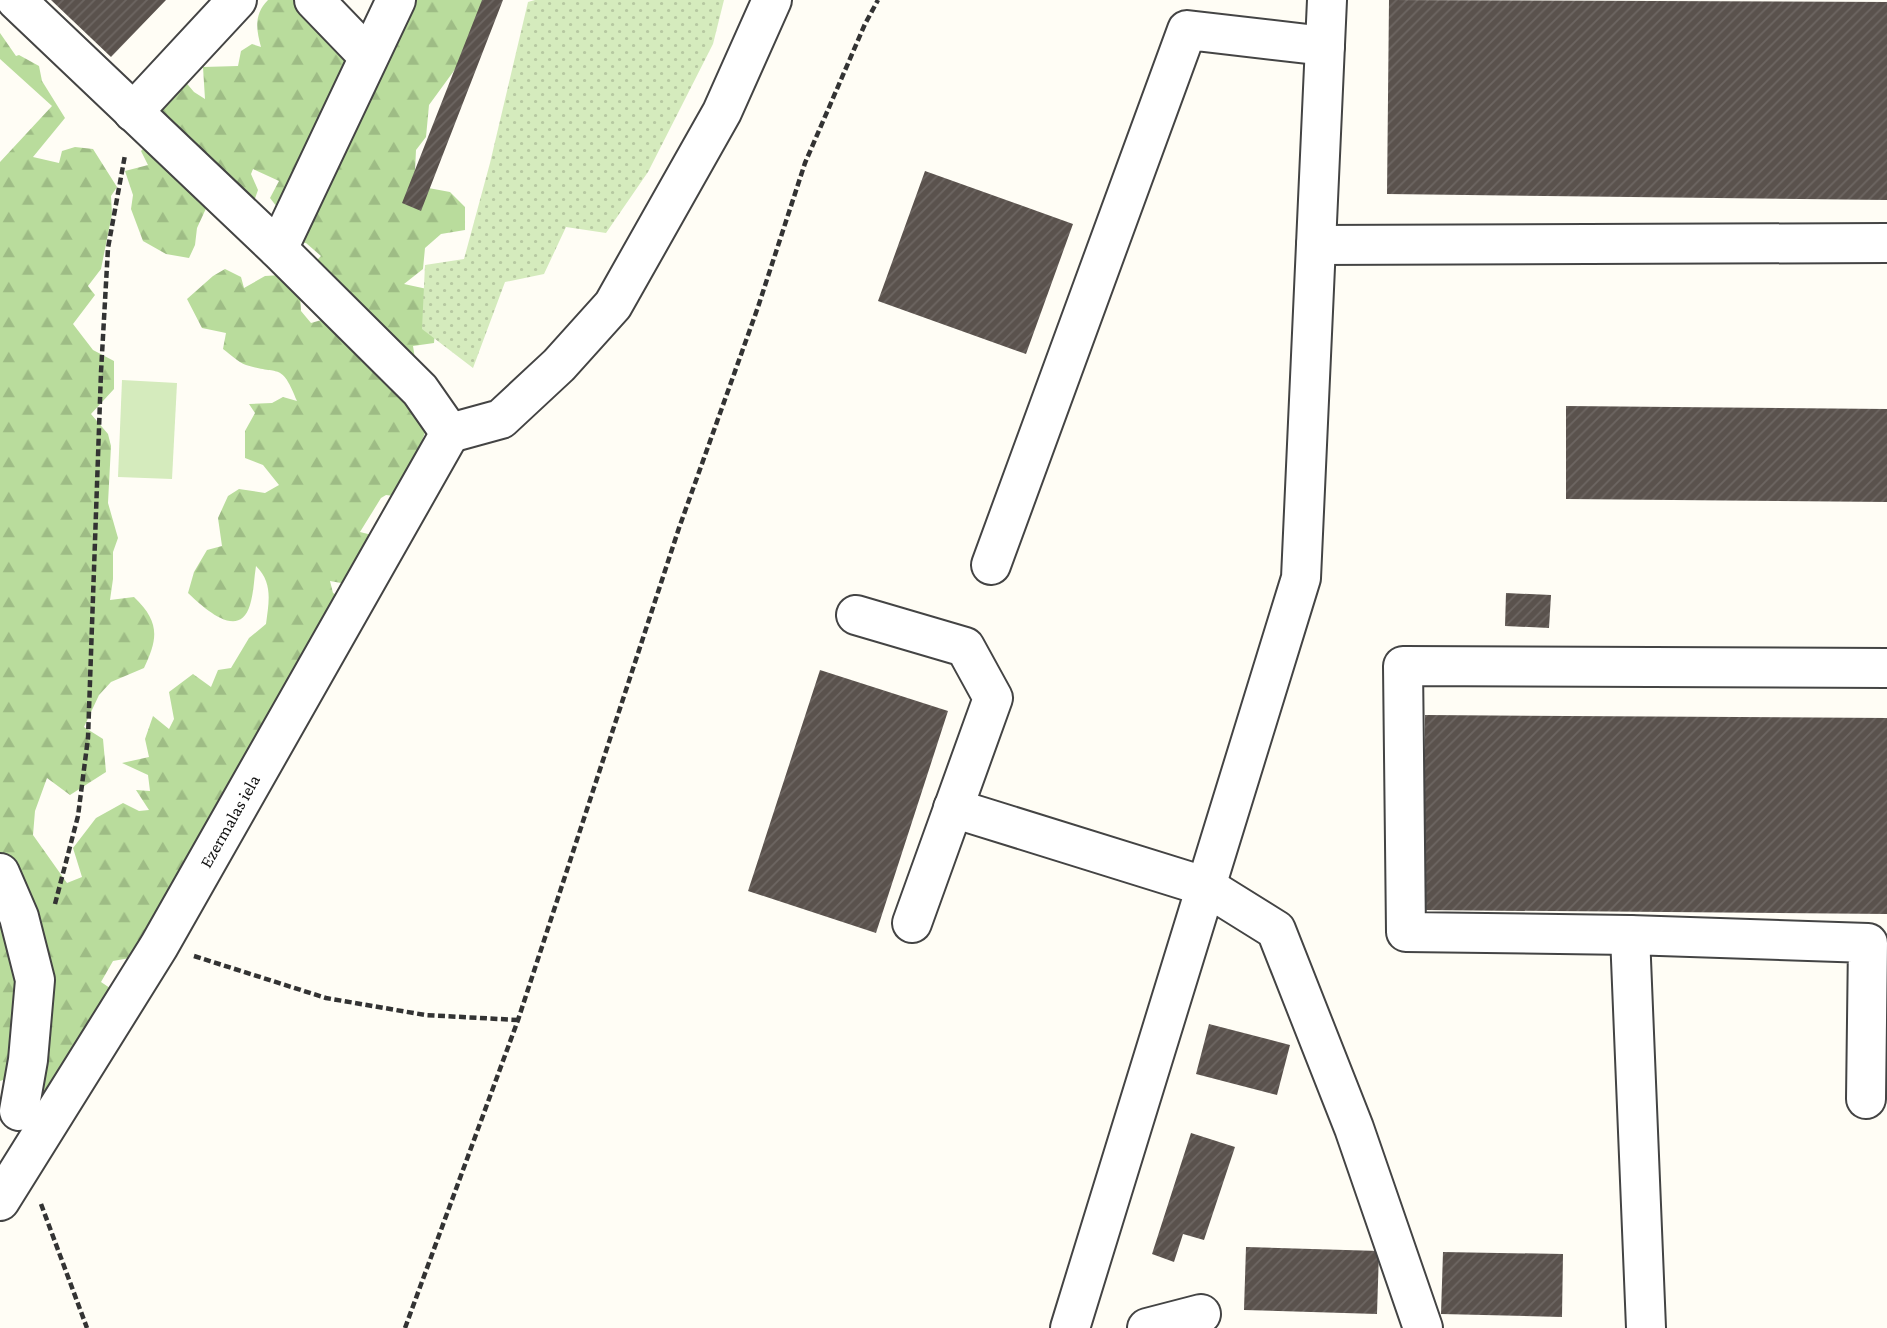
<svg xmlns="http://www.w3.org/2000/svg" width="1887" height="1328" font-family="'Crimson Pro',serif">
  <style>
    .forest { fill: url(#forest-firs) }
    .park { fill: #d5ebbd }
    .garden { fill: url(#garden-dots) }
    .building { fill: url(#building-hatch) }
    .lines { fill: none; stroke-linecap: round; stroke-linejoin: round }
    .minor-casing { stroke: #444; stroke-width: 42 }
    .path { stroke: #333; stroke-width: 4.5; stroke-dasharray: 7 3.5; stroke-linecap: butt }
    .minor { stroke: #fff; stroke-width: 38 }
    .labels { text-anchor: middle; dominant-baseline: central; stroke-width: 7; stroke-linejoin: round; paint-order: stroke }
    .street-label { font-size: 18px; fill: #111; stroke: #fff }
  </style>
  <defs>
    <pattern id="forest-firs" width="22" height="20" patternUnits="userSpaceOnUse" patternTransform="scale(1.75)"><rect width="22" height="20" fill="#b9dc9c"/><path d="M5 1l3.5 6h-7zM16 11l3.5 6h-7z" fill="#9ebc85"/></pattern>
    <pattern id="garden-dots" width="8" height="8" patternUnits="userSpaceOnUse" patternTransform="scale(1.75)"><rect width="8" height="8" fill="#d5ebbd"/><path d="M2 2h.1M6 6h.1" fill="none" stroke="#b6c8a1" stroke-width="1.8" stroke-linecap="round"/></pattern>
    <pattern id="building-hatch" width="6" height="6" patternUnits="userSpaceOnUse" patternTransform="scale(1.75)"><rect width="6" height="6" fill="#5a524d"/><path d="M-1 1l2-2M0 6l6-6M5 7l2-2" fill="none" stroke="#6d6662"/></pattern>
  </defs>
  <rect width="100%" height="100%" fill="#fffdf5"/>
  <path class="forest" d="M268,0h39l57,25 3,-11 12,-2 8,-12h105l-36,68 -27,37 -3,32 -10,13 -1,21 8,16 27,5 15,15v23l-24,4 -16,14 -2,21 -19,15 23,5 10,21 -3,33 -21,3 13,84 -10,26 -22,40 -8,-1 -5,3 -21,34 20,5 -28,48 -22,-4 3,12 10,5 -67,110 -10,8 4,12 -116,202 -14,8 1,18 -28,5 -12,21 9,6 9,41 -1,22 -12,-1 -16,36 2,6 -43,15 -26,-10 -1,-23 -22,7v-919l52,-56 -52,-47v-26l16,23 3,-1 20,11 3,15 23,37 -32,39 26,6 3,-12 13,-4 18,2 24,38 -6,9 1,18 -11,55 -13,17 7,9 -22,29 20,26 21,11v28l-23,25 17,20 3,12 -3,57 10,35 -5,14v27l-3,21 24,-3c25,24 25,40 10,71l-33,14 -12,13 -15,32 19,12 3,33 -36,23 -23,-17 -12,33 -2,24 34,48 15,-6 -9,-29 23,-30 27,-15 16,8 10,-1 -13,-20 14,1 -2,-16 -26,-12 27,-6 -4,-18 8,-23 16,13 5,-10 -5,-27 24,-18 18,13 7,-17 13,-2 18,-30 17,-14c3,-23 7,-41 -10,-58 -2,12 -2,26 -6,39 -11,37 -48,1 -62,-12l6,-21 13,-22 15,-4 -4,-28 10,-22 11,-7 26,4 14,-8 -16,-20 -18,-7v-27l10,-18 -6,-9 23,-1 11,-6 14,4c-16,-40 -17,-25 -51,-36 -8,-3 -16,-11 -23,-16l3,-16 -24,-5 -15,-29 26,-23 12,-7 16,8 3,11 21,-12 16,-1 19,19 1,17 10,12 14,-4 -15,-52 11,-11 -15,-13 -17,-1 -5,-26 -14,-18 9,-17 -26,-12 -2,5 7,16 -5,14 -44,-2 -12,26 -2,17 -6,13 -23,-4 -23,-13 -12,-32 2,-14 -8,-24 23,-6 -7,-14c18,-16 20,-34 19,-58l23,-14 11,13 11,7 -2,-32 35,-1 3,-15 11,-7 9,3c-5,-18 -7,-33 7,-47z"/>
  <path class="park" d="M122,380l55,3 -5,96 -54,-2z"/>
  <path class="garden" d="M535,0h189l-11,44 -65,128 -42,61 -40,-6 -22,47 -39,8 -32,86 -51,-39 3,-64 39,-6 26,-96 38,-161z"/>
  <path class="building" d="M51,0h115l-55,57z
    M482,0h21l-82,211 -19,-8z
    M1389,0l498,2v198l-500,-6z
    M925,171l148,53 -47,130 -148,-53z
    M1566,406l321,3v93l-321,-3z
    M1506,593l45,2 -2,33 -44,-2z
    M820,670l128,41 -72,222 -128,-42z
    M1425,715l462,3v196l-464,-4z
    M1209,1024l81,21 -13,50 -81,-21z
    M1191,1133l44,14 -31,93 -21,-6 -9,28 -22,-8z
    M1246,1247l133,4 -2,63 -133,-4z
    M1443,1252l120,2 -1,63 -121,-3z"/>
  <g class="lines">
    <g class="minor-casing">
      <g id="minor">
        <path d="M16,0l262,249 142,141 30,43"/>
        <path d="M314,0l54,56"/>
        <path d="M133,112l104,-112"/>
        <path d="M1316,245l571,-2"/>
        <path d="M278,249l118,-249"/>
        <path d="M450,433l51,-14 58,-54 54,-60 109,-193 50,-112"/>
        <path d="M991,565l196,-535 138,16"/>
        <path d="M856,615l109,32 28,51 -81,225"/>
        <path d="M953,808l254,79 69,43 78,198 69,200"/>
        <path d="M0,873l19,44 16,63 -7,80 -9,51"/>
        <path d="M1630,935l-224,-3 -3,-266 484,2"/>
        <path id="s1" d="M0,1201l159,-255 291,-513"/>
        <path d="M1070,1328l231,-750 26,-578"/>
        <path d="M1147,1328l54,-14"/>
        <path d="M1646,1328l-16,-393 238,8 -2,156"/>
      </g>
    </g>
    <path class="path" d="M55,904l23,-88 10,-78 13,-366 7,-124 17,-93
      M194,956l132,42 99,17 93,5
      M41,1204l46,124
      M405,1328l113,-308 161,-492 79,-221 47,-144 60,-139 13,-24"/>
    <use href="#minor" class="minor"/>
  </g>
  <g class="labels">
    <g class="street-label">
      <text stroke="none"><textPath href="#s1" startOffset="444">Ezermalas iela</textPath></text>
    </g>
  </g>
</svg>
